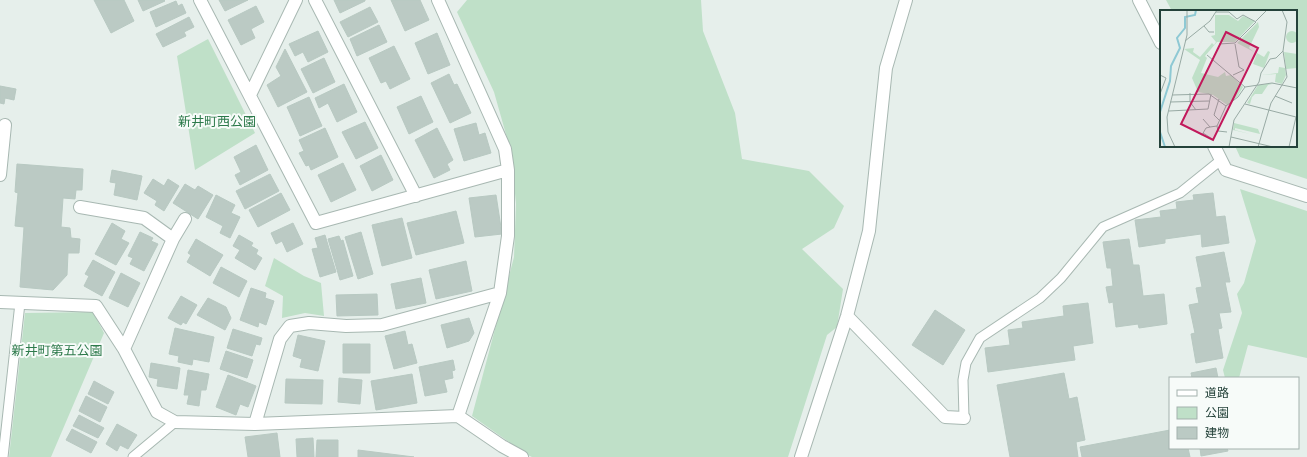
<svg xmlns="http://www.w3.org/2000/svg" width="1307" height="457" font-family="Barlow,'Noto Sans JP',sans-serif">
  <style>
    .green { fill: #bfe0c8 }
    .building { fill: #bbcac4; stroke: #b8c9c2 }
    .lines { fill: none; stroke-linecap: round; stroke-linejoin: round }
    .service-casing { stroke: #a8b8b2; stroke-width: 11 }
    .minor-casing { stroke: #a8b8b2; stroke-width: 14 }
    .service { stroke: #fff; stroke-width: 9 }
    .minor { stroke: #fff; stroke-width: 12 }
    .labels { text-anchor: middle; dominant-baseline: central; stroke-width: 4; stroke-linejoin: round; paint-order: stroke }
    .park-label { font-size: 13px; fill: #2d7a4b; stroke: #f7fbf9 }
    .inset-river { fill: none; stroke: #8ec9d4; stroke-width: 2 }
    .inset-road { fill: none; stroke: #98aaa4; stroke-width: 1 }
    .view { fill: #c2185b; fill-opacity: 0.15; stroke: #c2185b; stroke-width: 2 }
    .inset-edge { fill: none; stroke: #24423a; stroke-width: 2 }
  </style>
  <rect width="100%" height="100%" fill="#e6efeb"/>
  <path class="green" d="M467,0h234l2,31 32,82 7,46 67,12 35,35 -10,22 -32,21 41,40 -6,38 -10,8 -39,122h-256l-6,-3 -54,-38 42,-159 2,-53 -5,-52 -17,-60 -37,-80z
    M1166,0h141v179l-67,-22 -5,-11h61v-135h-124z
    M208,39l47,94 -60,37 -18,-114z
    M1240,189l67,22v147l-59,-13 -9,33h-14l-2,-8 19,-57 -5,-19 7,-11 12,-42z
    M274,258l30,18 17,7 3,33 -19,-3 -23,5 1,-22 -18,-10z
    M93,312l11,21 -53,124h-42l16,-144z"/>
  <path class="building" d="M94,0h30l10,21 -23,12z
    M138,0h26l1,1 -22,10z
    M219,0h29l-23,11z
    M334,0h31v1l-25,12z
    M391,0h29l9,20 -24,11z
    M176,1l2,5 4,-2 4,9 -30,14 -6,-15z
    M256,6l8,16 -13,7 4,9 -14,7 -13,-25z
    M370,7l8,15 -30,15 -8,-15z
    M189,17l5,10 -10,5 2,4 -23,11 -7,-13z
    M379,25l8,17 -30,14 -7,-17z
    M318,31l10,21 -20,10 -5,-10 -8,4 -6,-12z
    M437,33l13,32 -22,9 -13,-31z
    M394,46l16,33 -20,10 -4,-8 -5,2 -12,-25z
    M285,49l22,43 -29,15 -11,-22 14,-9 -5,-9z
    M324,58l11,24 -22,11 -12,-24z
    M449,74l5,11 3,-1 14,29 -21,10 -19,-40z
    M344,84l13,28 -20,10 -9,-19 -9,5 -4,-10z
    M0,86l16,3 -2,11 -9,-2 -1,6 -4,-1z
    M421,96l12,26 -24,12 -12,-27z
    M309,97l13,29 -22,10 -13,-29z
    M365,122l13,26 -22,11 -14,-27z
    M476,123l3,12 6,-2 6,20 -27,8 -10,-32z
    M325,128l13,29 -27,13 -2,-5 -3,1 -7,-13 5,-2 -5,-11z
    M437,128l16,32 -6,4 3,6 -16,8 -19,-38z
    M256,145l12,25 -28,15 -5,-10 6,-3 -7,-15z
    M381,155l12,25 -21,11 -12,-25z
    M343,163l13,27 -25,12 -13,-27z
    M17,164l66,5 -1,21h-6l-1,9 -12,-1 -2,29 9,1 1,10 9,1 -1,14h-11l-1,22 -14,15 -33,-3 4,-60 -9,-1 3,-33 -3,-1z
    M112,170l30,6 -5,24 -23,-5 2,-12 -6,-1z
    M270,174l9,17 -34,18 -9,-18z
    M153,179l11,7 4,-7 11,7 -15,25 -9,-6 2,-4 -13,-8z
    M185,184l10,6 3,-4 15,9 -15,24 -25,-16z
    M281,193l9,17 -32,17 -9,-17z
    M1213,193l3,24 9,-1 4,27 -27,4 -1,-13 -36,5v4l-26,4 -4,-27 26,-3 -1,-6 17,-2 -1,-7 18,-2 -1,-5z
    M216,195l19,10 -4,8 9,4 -10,21 -10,-5 3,-7 -17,-9z
    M496,195l6,39 -27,3 -6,-39z
    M456,211l8,32 -48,12 -9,-32z
    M402,218l10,40 -30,8 -10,-41z
    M112,223l13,8 -4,8 8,4 -13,22 -21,-11z
    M293,223l10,21 -16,8 -5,-11 -6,3 -5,-11z
    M140,232l13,6 -2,3 7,3 -14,27 -14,-7 3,-6 -5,-2z
    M361,232l12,42 -15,5 -13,-42z
    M239,235l14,8 -2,3 7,4 -2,4 6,4 -7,12 -20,-12 5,-8 -7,-4z
    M325,235l11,37 -16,5 -8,-28 6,-1 -3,-10z
    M339,236l2,5 2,-1 10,36 -13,4 -12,-41z
    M196,239l27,16 -13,21 -23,-14 4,-7 -3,-2z
    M1129,239l4,26h6l4,31 21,-2 3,30 -28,4 -1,-4 -22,3 -3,-25 -4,1 -3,-16 7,-1 -2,-18h-4l-4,-26z
    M1224,252l6,30h-5l6,30 -12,1 3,15 -4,1 5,29 -27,5 -5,-29 4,-1 -6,-28 10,-2 -3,-15 6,-1 -6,-30z
    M93,260l22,12 -13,24 -18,-10 5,-10 -4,-2z
    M466,261l6,30 -36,8 -7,-29z
    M221,267l26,14 -8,16 -26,-14z
    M121,273l19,10 -12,24 -19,-9z
    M421,278l5,25 -30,6 -5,-25z
    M251,288l15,5 -1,5 9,3 -8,24 -7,-3 -1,5 -18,-7z
    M377,294l1,21 -41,1 -1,-21z
    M181,296l16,9 -11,19 -3,-2 -2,3 -13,-7z
    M208,298l18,9 5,11 -6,12 -28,-15z
    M1088,303l5,40 -20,3 2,14 -87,12 -3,-24 25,-3 -2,-15 15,-2 -1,-6 42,-6 -1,-10z
    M935,310l30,20 -22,35 -31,-20z
    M469,318l5,15 -5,8 -22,7 -6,-23z
    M175,328l39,9 -5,25 -16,-3 -1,6 -14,-3 1,-6 -10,-2z
    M233,329l29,9 -2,7 -4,-1 -4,12 -25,-8z
    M405,331l3,14 4,-1 5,19 -23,6 -9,-33z
    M298,335l27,6 -7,30 -18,-4 2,-8 -9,-3z
    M343,344h27v29h-27z
    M226,351l27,9 -6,18 -27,-9z
    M453,360l2,10 -3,1 1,7 -9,2 3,12 -22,4 -6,-29z
    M151,363l29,5 -3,21 -20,-3 1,-7 -9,-2z
    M1216,368l2,10h-26l-1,-5z
    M188,370l21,4 -3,16h-5l-2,16 -12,-2 2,-9h-5z
    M1064,373l5,26 8,-2 8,43 -9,2 2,15h-68l-13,-72z
    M412,374l5,29 -41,7 -5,-29z
    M228,375l28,11 -8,21 -8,-3 -4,11 -20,-8z
    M339,378l23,2 -2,24 -22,-2z
    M286,379l37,1 -1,24 -37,-1z
    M94,381l20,11 -6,12 -20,-10z
    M86,396l21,11 -7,15 -21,-11z
    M79,415l25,13 -6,10 -25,-12z
    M117,424l20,11 -9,14 -8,-4 -3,6 -11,-7z
    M72,429l25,13 -6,11 -25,-13z
    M1170,430v18h18l2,9h-108l-2,-10z
    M277,433l3,24h-32l-3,-20z
    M313,438l1,19h-17l-1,-18z
    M317,440h21v17h-22z
    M1200,448h27l1,3 -27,5z
    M358,450l56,7h-56z"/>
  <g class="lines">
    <g class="service-casing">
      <path id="service" d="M964,418l-1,-38 3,-17 14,-25 60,-40 21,-20 42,-51 77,-34 41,-33
        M3,457l17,-154
        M133,457l42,-35"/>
    </g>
    <g class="minor-casing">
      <path id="minor" d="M200,0l116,223 192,-53
        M315,0l101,196
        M438,0l67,149 3,21v66l-8,57 -42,123
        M1139,0l22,43
        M250,95l46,-95
        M1214,146l12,24 81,26
        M0,175l5,-50
        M80,207l64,11 29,21
        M185,219l-12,20 -49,110 33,63 18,10 80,2 203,-8 44,30 20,11
        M0,302l96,4 28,43
        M847,316l98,101 19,1
        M255,424l25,-85 10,-13 19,-3 37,3 36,-1 118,-32
        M801,457l46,-141 22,-85 17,-163 20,-68"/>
    </g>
    <use href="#service" class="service"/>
    <use href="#minor" class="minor"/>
  </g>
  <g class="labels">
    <g class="park-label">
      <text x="217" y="121">新井町西公園</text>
      <text x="57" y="350">新井町第五公園</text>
    </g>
  </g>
  <g transform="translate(1160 10)">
    <rect width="137" height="137" fill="#e6efeb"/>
    <path d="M55,5h14l9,6 5,-5 12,5 -20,21h-18l-12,14 2,2 -6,15 17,4 7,-5 1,4 5,-1 12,12 -6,10 -10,8 -14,-10 -15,-3 -6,-14 8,-18 -16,-11 10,-1 -1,4 7,5 12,-14 2,2 2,-3 -5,-6 4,-1zM98,12l1,5 -10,21 5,4 -17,-9zM126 27a6 6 0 1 1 12 0a6 6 0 1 1-12 0ZM108,41l2,1 -6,16 -11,-4 4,-11 7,4zM124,42l13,2v14l-11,1zM119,57l6,1 1,7 -4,9 -7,-2 1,-8 -15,1 17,-2zM116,73l-8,2 -6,9h-7l-3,3 -2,7 -3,-1 11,-18zM74,113l24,6 2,5 -25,-6v2l15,4 -17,-4z" fill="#bfe0c8"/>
    <path class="inset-river" d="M0,102l10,-31 1,-15 9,-18 -3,-10 8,-10v-11l10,-2 1,-5M0,122l5,15"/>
    <path class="inset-road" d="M56,2h13l8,7 6,-4 13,7 -21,21 -16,1M96,11l11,-11M44,16l5,6h5M25,31l25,-20 7,-11M47,45l38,32M0,65l6,3 -6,16M73,65l11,-5 -5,-3 -4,-23M30,83v9l6,8M12,85l37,-1 17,12M115,86l17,7M59,89l-5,16 6,6M10,92l39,-1M85,94l51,13 -7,30M9,101l39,-2 3,-15M43,109l7,8 7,-1 9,-20 12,-9 7,-10 27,-4 25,5M57,116l1,5 9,1M30,118l12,7M43,123l11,7M42,125l4,-7 4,-1M71,127l42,10M15,137l-7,-15 -1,-15 20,-82v-25M69,137l5,-27 25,-38 2,-9 9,-14 6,-1 7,-7M98,137l13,-44 16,-26 -4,-26 4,-29 -5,-12"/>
    <path class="view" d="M66,22l32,16 -45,92 -32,-16z"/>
    <rect width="137" height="137" class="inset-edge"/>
  </g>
  <rect x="1169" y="377" width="130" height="72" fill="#f7fbf9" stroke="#a3b1ad"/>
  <rect x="1177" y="390" width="20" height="6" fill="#ffffff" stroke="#a3b1ad"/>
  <text x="1205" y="397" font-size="12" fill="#24423a">道路</text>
  <rect x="1177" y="407" width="20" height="12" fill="#bfe0c8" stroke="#a3b1ad"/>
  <text x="1205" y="417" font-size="12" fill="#24423a">公園</text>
  <rect x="1177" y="427" width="20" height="12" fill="#bbcac4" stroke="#a3b1ad"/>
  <text x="1205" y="437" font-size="12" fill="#24423a">建物</text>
</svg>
